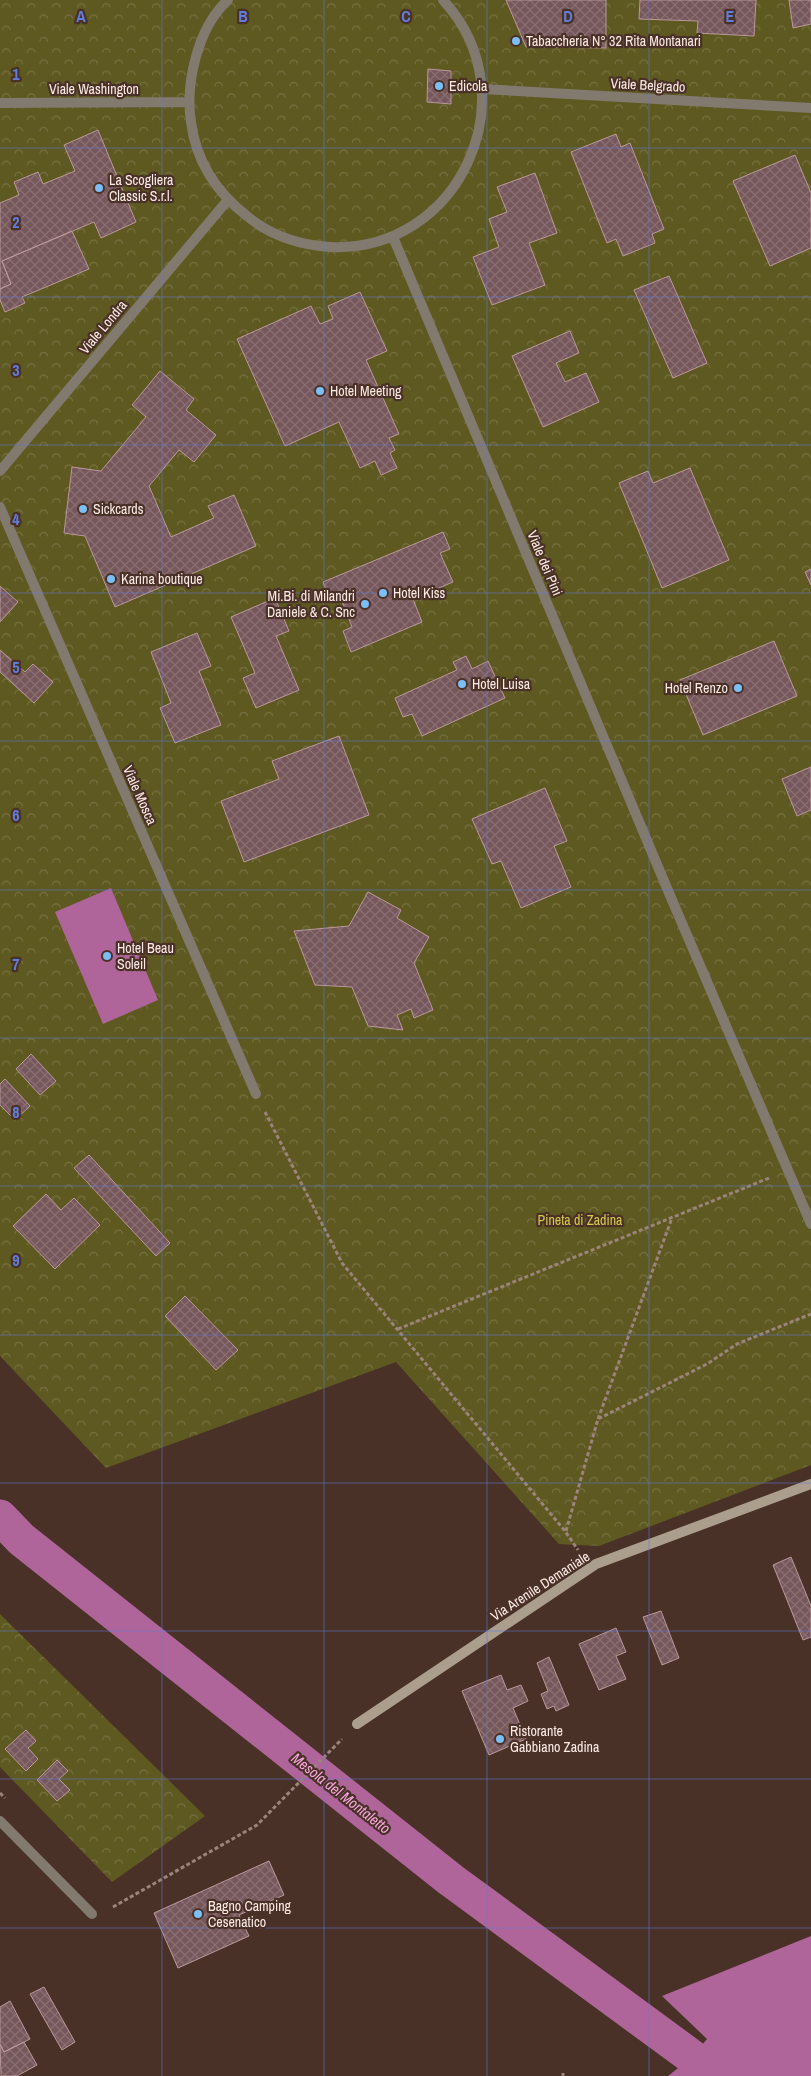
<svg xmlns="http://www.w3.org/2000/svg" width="811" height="2076" font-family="'Archivo Narrow',sans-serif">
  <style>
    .forest { fill: url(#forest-crowns) }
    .water { fill: #af6599 }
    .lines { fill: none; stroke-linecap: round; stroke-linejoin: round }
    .canal { stroke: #af6599; stroke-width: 35 }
    .building { fill: url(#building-cross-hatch); stroke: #ba989c }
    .path { stroke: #9a847c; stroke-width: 3; stroke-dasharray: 4 2.5; stroke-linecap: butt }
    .lane { stroke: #82796f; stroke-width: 10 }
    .street { stroke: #82796f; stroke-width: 10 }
    .secondary { stroke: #ab9e8d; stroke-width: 10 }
    .grid { fill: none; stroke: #607ddc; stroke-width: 1; stroke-opacity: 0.55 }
    .poi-dot { fill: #7bbef8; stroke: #4a3127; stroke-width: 2 }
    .labels { text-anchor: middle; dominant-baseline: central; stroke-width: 4.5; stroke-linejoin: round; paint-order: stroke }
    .poi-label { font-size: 14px; fill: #fcebe5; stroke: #4a3127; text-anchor: start }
    .street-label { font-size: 14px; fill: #fcebe5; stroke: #4a3127 }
    .park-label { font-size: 14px; fill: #d5ca4a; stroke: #4a3127 }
    .water-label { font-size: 15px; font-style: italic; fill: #f7a6dd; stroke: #4a3127 }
    .grid-label { font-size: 16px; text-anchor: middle; font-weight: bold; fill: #607ddc; stroke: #4a3127; stroke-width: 4.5; stroke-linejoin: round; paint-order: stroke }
  </style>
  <defs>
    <pattern id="forest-crowns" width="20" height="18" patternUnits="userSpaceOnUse" patternTransform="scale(1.25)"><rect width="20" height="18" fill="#5e5921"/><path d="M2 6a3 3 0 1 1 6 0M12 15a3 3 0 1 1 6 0" fill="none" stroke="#767141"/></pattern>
    <pattern id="building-cross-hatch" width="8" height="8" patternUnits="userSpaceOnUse" patternTransform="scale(1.25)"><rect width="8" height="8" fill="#76575b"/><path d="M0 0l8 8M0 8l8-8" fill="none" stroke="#8a6f72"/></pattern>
  </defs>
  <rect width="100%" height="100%" fill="#4a3127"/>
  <path class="forest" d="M0,0h811v1465l-212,81 -40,-2 -163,-182 -290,106 -106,-112z
    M0,1614l205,202 -93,66 -112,-115z"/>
  <path class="water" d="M111,888l47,112 -55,24 -48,-112z
    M811,1936v140h-143l24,-19 15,-18 -45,-43z"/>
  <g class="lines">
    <path class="canal" d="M0,1517l21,22 430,341 241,177"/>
  </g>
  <path class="building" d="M506,0h100v48l-80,-1z
    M640,0h116l-2,36 -57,-3 1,-12 -59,-2z
    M789,0h22v24l-18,4z
    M428,69l23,2v33l-24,-2z
    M98,130l38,92 -35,16 -7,-16 -92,39 9,23 -11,5v-86l19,-8 -5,-13 24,-10 5,12 32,-13 -11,-26z
    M616,134l5,13 9,-4 34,86 -12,5 3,9 -32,13 -7,-17 -9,4 -36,-91z
    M795,155l16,38v55l-41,18 -37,-85z
    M535,173l22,60 -28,10 16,42 -53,20 -19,-48 26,-10 -10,-28 18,-7 -10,-25z
    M72,231l17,38 -67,28 3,6 -20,9 -5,-12v-11l11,-5 -9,-23z
    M669,276l38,87 -34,15 -39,-88z
    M360,292l27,59 -21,9 33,74 -10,4 6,12 -5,3 7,15 -16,7 -6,-14 -15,7 -21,-46 -54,24 -48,-107 74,-33 9,18 13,-5 -5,-13z
    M570,331l9,22 -23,10 9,19 21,-9 13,29 -56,25 -31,-71z
    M160,371l34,28 -8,11 30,25 -22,27 -15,-12 -30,36 22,51 43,-19 -6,-12 26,-11 22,51 -141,61 -30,-71 -21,-3 8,-66 29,4 45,-54 -14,-12z
    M690,468l39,92 -67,28 -43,-105 29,-12 5,12z
    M443,532l7,17 -10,4 13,29 -40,17 9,23 -71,30 -8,-21 9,-4 -14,-36 -10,4 -5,-13z
    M811,569v16l-6,-13z
    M0,586l18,16 -18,20z
    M275,598l14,33 -13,5 23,54 -43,18 -13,-30 12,-5 -24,-56z
    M197,633l14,33 -12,5 22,54 -46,18 -15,-35 11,-5 -20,-51z
    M774,641l23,55 -94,39 -23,-55z
    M0,650l25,22 8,-8 20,18 -19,21 -34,-31z
    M466,656l6,13 16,-8 17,37 -83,38 -10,-22 -9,3 -8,-19 62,-28 -4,-8z
    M339,736l30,79 -125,47 -23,-61 58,-22 -7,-18z
    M811,767v43l-14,6 -15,-37z
    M545,788l22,53 -13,5 17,41 -50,21 -20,-47 -9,3 -20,-45z
    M368,892l33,18 -4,8 32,19 -15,26 19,47 -19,8 -3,-9 -14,6 6,15 -35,-4 -16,-39 -37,-2 -21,-54 55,-5z
    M31,1054l25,27 -16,14 -24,-26z
    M5,1079l25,27 -15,14 -15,-15v-21z
    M89,1155l81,88 -14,13 -82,-88z
    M46,1194l15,16 13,-12 26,27 -45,44 -42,-43z
    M185,1296l53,54 -22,20 -51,-54z
    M791,1557l20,49v31l-8,3 -30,-75z
    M661,1611l18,47 -17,7 -19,-48z
    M616,1628l10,24 -10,4 10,23 -27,11 -20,-46z
    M549,1657l20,48 -13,6 -2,-5 -7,3 -6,-15 7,-3 -11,-28z
    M501,1675l6,15 14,-5 7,16 -15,7 13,31 -37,16 -27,-64z
    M26,1730l10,11 -8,7 10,11 -12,12 -21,-22z
    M57,1760l11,11 -9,8 11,11 -13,11 -20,-21z
    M269,1861l15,34 -45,20 10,21 -71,32 -24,-55z
    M44,1987l31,55 -13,8 -32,-56z
    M10,2001l20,38 -26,13 -4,-8v-37z
    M24,2042l13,23 -20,11h-16l-1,-32 4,8z"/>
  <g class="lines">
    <path class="path" d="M265,1112l77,151 223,268 13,19
      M398,1329l371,-151
      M598,1419l74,-201
      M566,1531l32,-112 109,-55 30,-20 74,-30
      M0,1793l5,5
      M113,1907l144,-82 85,-86
      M563,2073v3"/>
    <path class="lane" d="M672,900l139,324"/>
    <path class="street" d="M228,0c-30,27 -43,83 -37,122 5,39 25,70 56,94 24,20 52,29 83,31 130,6 201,-152 113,-247
      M483,89l328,19
      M0,103l188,-1
      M393,237l279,663
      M0,471l227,-270
      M0,507l256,587
      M0,1821l92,93"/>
    <path class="secondary" d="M357,1724l239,-160 215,-80"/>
  </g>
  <path class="grid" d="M162,0v2076M324,0v2076M487,0v2076M649,0v2076M0,148h811M0,297h811M0,445h811M0,593h811M0,741h811M0,890h811M0,1038h811M0,1186h811M0,1335h811M0,1483h811M0,1631h811M0,1779h811M0,1928h811"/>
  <g class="poi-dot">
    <circle cx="516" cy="41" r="5"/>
    <circle cx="439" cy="86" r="5"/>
    <circle cx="99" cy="188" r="5"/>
    <circle cx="320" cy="391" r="5"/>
    <circle cx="83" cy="509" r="5"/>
    <circle cx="111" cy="579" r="5"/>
    <circle cx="383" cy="593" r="5"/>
    <circle cx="365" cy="604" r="5"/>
    <circle cx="462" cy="684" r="5"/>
    <circle cx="738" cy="688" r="5"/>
    <circle cx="107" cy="956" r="5"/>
    <circle cx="500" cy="1739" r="5"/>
    <circle cx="198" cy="1914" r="5"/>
  </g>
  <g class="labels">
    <g class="poi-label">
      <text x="526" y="41">Tabaccheria N° 32 Rita Montanari</text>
      <text x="449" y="86">Edicola</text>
      <text x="109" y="180">La Scogliera<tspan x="109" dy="16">Classic S.r.l.</tspan></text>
      <text x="330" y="391">Hotel Meeting</text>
      <text x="93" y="509">Sickcards</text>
      <text x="121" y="579">Karina boutique</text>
      <text x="393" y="593">Hotel Kiss</text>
      <text x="355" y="596" text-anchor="end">Mi.Bi. di Milandri<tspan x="355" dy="16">Daniele &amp; C. Snc</tspan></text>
      <text x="472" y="684">Hotel Luisa</text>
      <text x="728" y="688" text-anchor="end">Hotel Renzo</text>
      <text x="117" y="948">Hotel Beau<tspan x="117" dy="16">Soleil</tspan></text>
      <text x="510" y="1731">Ristorante<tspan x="510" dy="16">Gabbiano Zadina</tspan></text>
      <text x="208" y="1906">Bagno Camping<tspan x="208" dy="16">Cesenatico</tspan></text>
    </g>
    <g class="street-label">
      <text transform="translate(648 85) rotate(3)">Viale Belgrado</text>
      <text x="94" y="89">Viale Washington</text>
      <text transform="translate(103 327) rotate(-50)">Viale Londra</text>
      <text transform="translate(545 563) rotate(67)">Viale dei Pini</text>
      <text transform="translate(140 795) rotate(66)">Viale Mosca</text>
      <text transform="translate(540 1586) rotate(-33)">Via Arenile Demaniale</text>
    </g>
    <g class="park-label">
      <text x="580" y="1220">Pineta di Zadina</text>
    </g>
    <g class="water-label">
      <text transform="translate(341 1793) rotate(38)">Mesola del Montaletto</text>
    </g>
  </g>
  <g class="grid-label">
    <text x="81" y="22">A</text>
    <text x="243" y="22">B</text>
    <text x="406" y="22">C</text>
    <text x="568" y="22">D</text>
    <text x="730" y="22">E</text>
    <text x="16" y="80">1</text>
    <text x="16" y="228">2</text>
    <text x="16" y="376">3</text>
    <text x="16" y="525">4</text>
    <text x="16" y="673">5</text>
    <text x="16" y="821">6</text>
    <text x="16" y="970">7</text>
    <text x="16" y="1118">8</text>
    <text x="16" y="1266">9</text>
  </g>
</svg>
